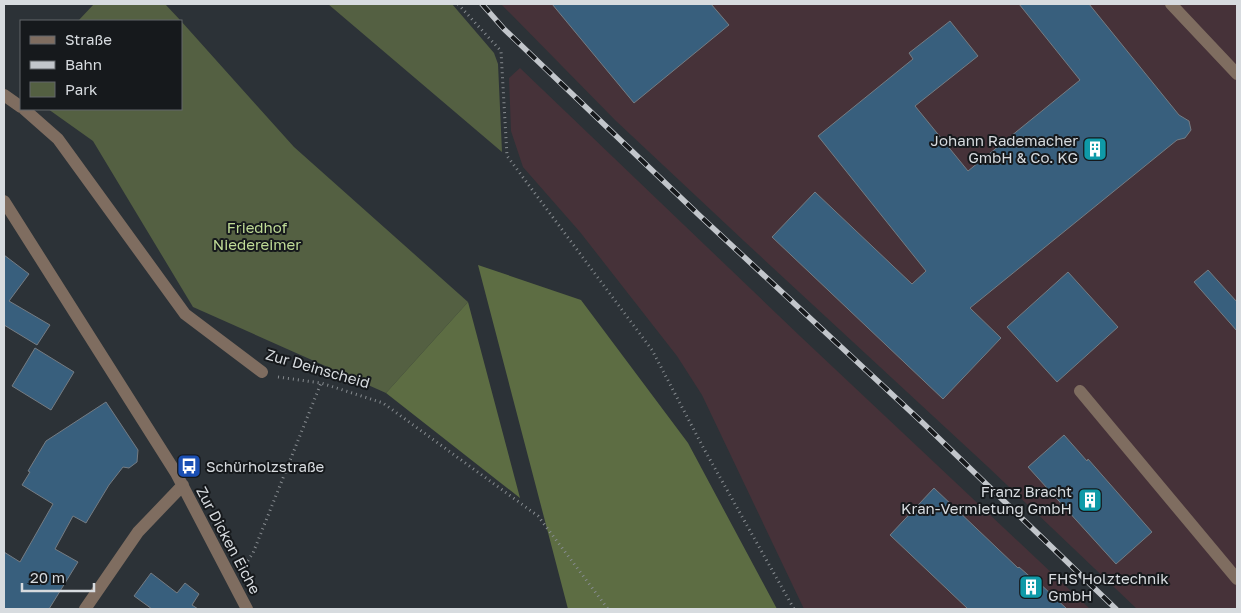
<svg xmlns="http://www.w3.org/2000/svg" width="1241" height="613" font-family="'Golos Text',sans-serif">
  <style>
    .industrial { fill: #463239 }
    .green { fill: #546042 }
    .forest { fill: #5d6d43 }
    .building { fill: #385f7d; stroke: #757c83 }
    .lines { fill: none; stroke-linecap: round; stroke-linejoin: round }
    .path { stroke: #878c90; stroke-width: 3; stroke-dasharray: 1 4; stroke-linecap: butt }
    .minor { stroke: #7f6d60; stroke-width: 12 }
    .rail-casing { stroke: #c2c6cb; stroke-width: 5.5 }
    .rail { stroke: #16191c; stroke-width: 4; stroke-dasharray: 11; stroke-linecap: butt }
    .labels { text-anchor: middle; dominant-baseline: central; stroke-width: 4; stroke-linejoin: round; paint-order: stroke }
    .poi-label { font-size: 15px; fill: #d7dbdf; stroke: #16191c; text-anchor: end }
    .park-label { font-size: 15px; fill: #bfdb96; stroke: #16191c }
    .street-label { font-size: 15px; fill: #d7dbdf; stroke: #16191c }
  </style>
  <rect width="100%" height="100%" fill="#2c3237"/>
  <path class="industrial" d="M501,4h736v605h-100l-150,-143 -243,-225 -129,-121z
    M520,68l281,269 289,272h-286l-102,-214 -25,-39 -97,-124 -57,-65 -12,-36 -2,-53z"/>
  <path class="green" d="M94,4h71l16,17h-103z
    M328,4h124l42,49 4,11 4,88z
    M181,21l113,126 174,155 -82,91 -193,-86 -100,-166 -45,-32h133z"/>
  <path class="forest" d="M478,265l103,35 107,143 89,166h-209z
    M468,302l52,196 -134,-105z"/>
  <path class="building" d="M552,4h159l18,21 -95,78z
    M1019,4h70l90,111 10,6 2,9 -6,8 -8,2 -207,168 31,30 -58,61 -171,-162 43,-45 97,92 14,-13 -108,-135 95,-77 -4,-6 41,-32 28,35 -63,50 53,65 112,-91z
    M4,255l25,19 -20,27 41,24 -13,20 -33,-20z
    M1208,270l29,32v29l-43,-49z
    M1068,272l50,55 -61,55 -50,-55z
    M35,348l39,24 -23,38 -39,-24z
    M106,402l32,48 -1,12 -8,6 -6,-1 -14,18 -23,38 -13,-7 -18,33 23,13 -29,47h-45v-57l16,10 33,-58 -31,-19 8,-13 -2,-1 18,-30z
    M1064,435l23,26 1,-2 64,73 -36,32 -88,-97z
    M934,488l84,80 1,-1 16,14 1,-1 31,29h-99l-78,-74z
    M151,573l26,20 8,-10 14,11 -7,11 6,4h-46l-18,-13z"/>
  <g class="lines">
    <path class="path" d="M458,4l43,47 6,105 145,194 52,99 90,160
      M278,377l43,6 62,20 155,113 70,93
      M245,565l8,-12 68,-170"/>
    <path class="minor" d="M1171,4l66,70
      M4,95l17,12
      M24,109l34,30 127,175 77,58
      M4,201l172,272 71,136
      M1080,391l157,188
      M85,609l53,-77 45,-47"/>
    <g class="rail-casing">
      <path id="rail" d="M482,4l22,25 196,187 224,208 192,185"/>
    </g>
    <use href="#rail" class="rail"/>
  </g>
  <defs>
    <g id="building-square" transform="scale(1.25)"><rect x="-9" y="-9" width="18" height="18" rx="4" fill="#0f9aa8" stroke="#16191c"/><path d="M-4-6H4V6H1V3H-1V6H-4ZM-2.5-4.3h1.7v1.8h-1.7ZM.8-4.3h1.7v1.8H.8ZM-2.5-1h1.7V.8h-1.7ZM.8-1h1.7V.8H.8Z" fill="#fff"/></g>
    <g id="bus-square" transform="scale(1.25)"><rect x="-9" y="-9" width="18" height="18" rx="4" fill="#1a4fb4" stroke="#16191c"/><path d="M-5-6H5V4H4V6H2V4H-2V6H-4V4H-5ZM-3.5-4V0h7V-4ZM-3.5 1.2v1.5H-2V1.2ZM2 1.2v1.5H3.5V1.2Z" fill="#fff"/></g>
  </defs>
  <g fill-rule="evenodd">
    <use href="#building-square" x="1095" y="149"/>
    <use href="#bus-square" x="189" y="466"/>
    <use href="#building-square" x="1090" y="500"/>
    <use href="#building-square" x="1031" y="587"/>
  </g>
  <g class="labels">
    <g class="poi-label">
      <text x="1078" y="140">Johann Rademacher<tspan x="1078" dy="17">GmbH &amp; Co. KG</tspan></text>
      <text x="206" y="466" text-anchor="start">Schürholzstraße</text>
      <text x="1072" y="491">Franz Bracht<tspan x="1072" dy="17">Kran-Vermietung GmbH</tspan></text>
      <text x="1048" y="578" text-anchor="start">FHS Holztechnik<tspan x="1048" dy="17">GmbH</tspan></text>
    </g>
    <g class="park-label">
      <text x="257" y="227">Friedhof<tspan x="257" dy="17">Niedereimer</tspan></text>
    </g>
    <g class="street-label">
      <text transform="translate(318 368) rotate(16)">Zur Deinscheid</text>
      <text transform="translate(229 540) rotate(62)">Zur Dicken Eiche</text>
    </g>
  </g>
  <rect width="1241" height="613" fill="none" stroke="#d7dbdf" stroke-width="10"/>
  <rect x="20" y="20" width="162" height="90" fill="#16191c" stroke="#63676a"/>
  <rect x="30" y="36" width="25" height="8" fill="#7f6d60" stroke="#63676a"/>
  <text x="65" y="45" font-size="15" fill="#d7dbdf">Straße</text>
  <rect x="30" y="61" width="25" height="8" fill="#c2c6cb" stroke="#63676a"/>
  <text x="65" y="70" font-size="15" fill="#d7dbdf">Bahn</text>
  <rect x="30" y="82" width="25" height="15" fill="#546042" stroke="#63676a"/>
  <text x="65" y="95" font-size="15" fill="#d7dbdf">Park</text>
  <path d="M22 583v8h72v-8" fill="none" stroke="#d7dbdf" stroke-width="2.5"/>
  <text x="30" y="583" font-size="15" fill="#d7dbdf" stroke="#16191c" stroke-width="4" paint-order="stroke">20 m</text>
</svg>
